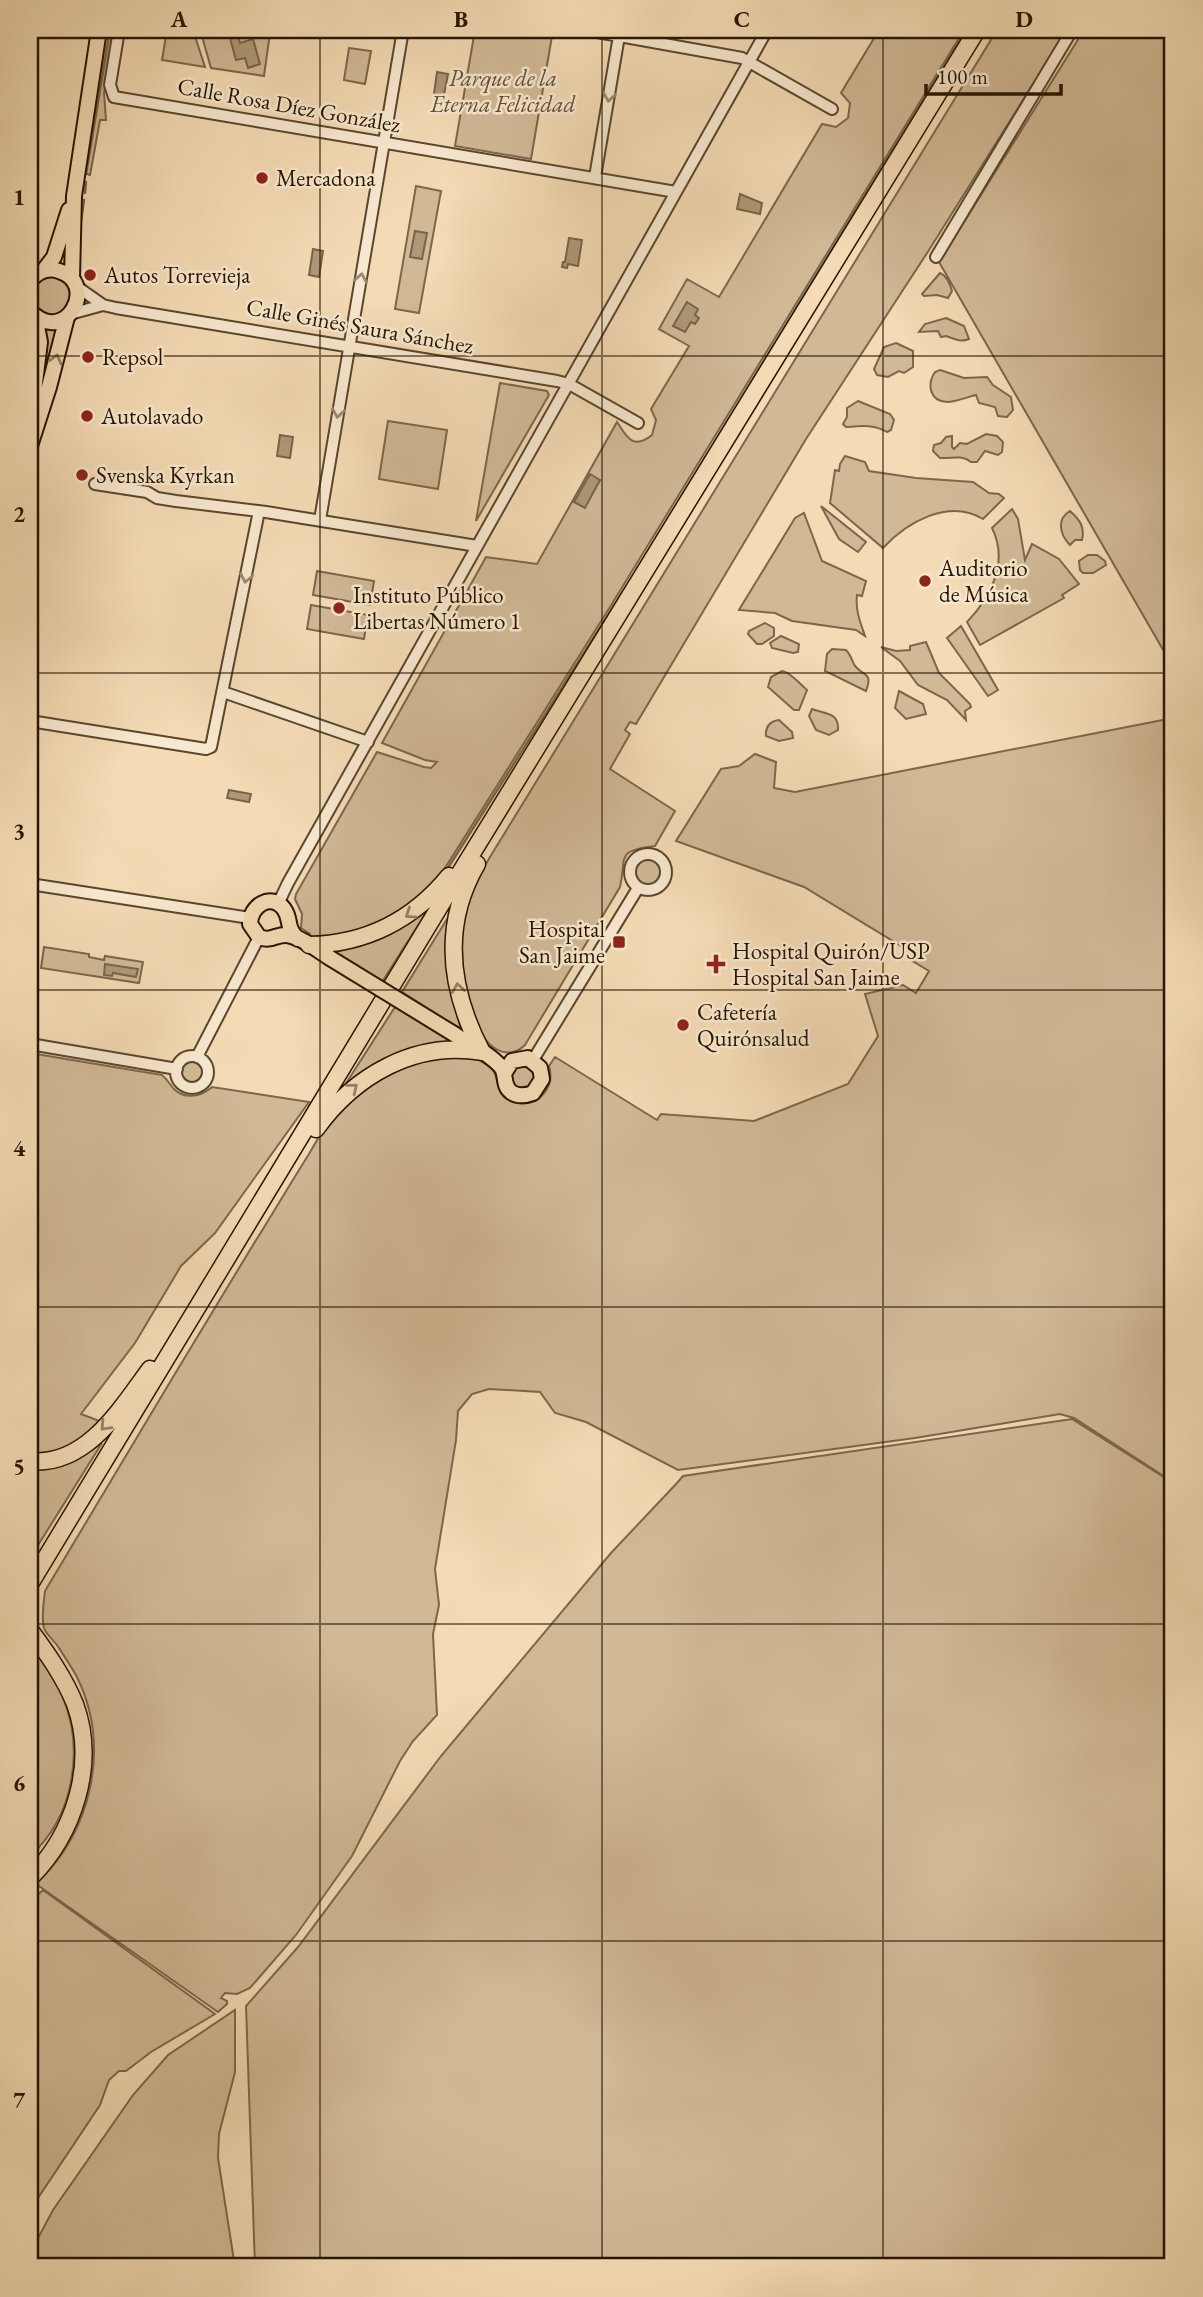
<svg xmlns="http://www.w3.org/2000/svg" width="1203" height="2297" font-family="'EB Garamond',serif">
  <style>
    .green { fill: #d1b996; stroke: #7c674b; stroke-width: 2 }
    .water { fill: #ae9877; stroke: #786447; stroke-width: 2 }
    .lines { fill: none; stroke-linecap: round; stroke-linejoin: round }
    .stream { stroke: #786447; stroke-width: 2.5 }
    .minor-casing { stroke: #5a462d; stroke-width: 14 }
    .major-casing { stroke: #261500; stroke-width: 18 }
    .highway-casing { stroke: #261500; stroke-width: 19 }
    .minor { stroke: #f8e8cf; stroke-width: 10 }
    .major { stroke: #f4dbb5; stroke-width: 14 }
    .highway { stroke: #f4dbb5; stroke-width: 16 }
    .major-bridge-casing { stroke: #261500; stroke-width: 18; stroke-linecap: butt }
    .major-bridge { stroke: #f4dbb5; stroke-width: 14 }
    .oneway { stroke: #9a8972 }
    .oneway2 { stroke: #978264 }
    .grid { fill: none; stroke: #261500; stroke-width: 2; stroke-opacity: 0.55 }
    .poi-dot { fill: #8f2418; stroke: #f8e8cf; stroke-width: 2.5 }
    .labels { text-anchor: middle; dominant-baseline: central; stroke-width: 5; stroke-linejoin: round; paint-order: stroke }
    .park-label { font-size: 23px; font-style: italic; fill: #624e34; stroke: #f8e8cf }
    .street-label { font-size: 23px; fill: #261500; stroke: #f8e8cf }
    .poi-label { font-size: 23px; fill: #261500; stroke: #f8e8cf; text-anchor: start }
    .neatline { fill: none; stroke: #261500; stroke-width: 2.5 }
    .grid-label { font-size: 23px; text-anchor: middle; font-weight: bold; fill: #261500 }
  </style>
  <rect width="100%" height="100%" fill="#f4dbb5"/>
  <filter id="stains"><feTurbulence type="fractalNoise" baseFrequency=".00286" numOctaves="4"/><feColorMatrix values="0 0 0 0 .2 0 0 0 0 .09 0 0 0 0 .02 0 0 0 .5 -.17"/></filter>
  <radialGradient id="worn" r=".72"><stop offset=".6" stop-color="#630" stop-opacity="0"/><stop offset="1" stop-color="#630" stop-opacity=".3"/></radialGradient>
  <path class="green" d="M104,30h10l-10,63 2,27h-6l-10,55 -5,-2z
    M167,30h26l12,37 -43,-7z
    M212,30h40l18,3 -6,43 -53,-8 -10,-35z
    M475,30h39l38,6 -21,123 -76,-13z
    M879,30h85l-354,577 -172,272c-35,34 -79,60 -129,58l1,-3 -9,-6 1,-14 -7,-15 1,-5 81,-142 47,15 7,1 6,-6 -12,-2 -43,-17 104,-186 51,7 80,-142c9,13 15,29 35,13l4,-15 -5,-11 38,-63 -30,-17 28,-50 32,18 103,-173 14,3 12,-9 2,-15 -9,-10z
    M997,30h70l-138,220 -123,189 -170,285 -6,-2 -5,8 5,4 -20,35 65,42 -20,35c-40,5 -28,10 -35,41l-95,158c-8,8 -19,10 -29,4 -29,-18 -38,-79 -36,-110 1,-12 5,-25 8,-37 6,-23 36,-67 49,-89z
    M1084,30h89v637l-234,-405z
    M349,48l22,3 -6,33 -21,-4z
    M416,186l25,5 -22,122 -24,-4z
    M940,273c6,2 10,11 12,18l-4,7 -11,-3 -13,1 -2,-2z
    M32 296a19 19 0 1 1 38 0a19 19 0 1 1-38 0Z
    M946,318l18,8 5,13c-9,4 -16,-1 -23,-3l-5,1 -3,-6 -19,1 6,-8z
    M57,328l1,1 -17,58 4,-58z
    M896,343l17,8v16l-9,6 -5,-2 -11,6 -11,-2 -3,-6 10,-22z
    M940,370l24,8 23,-1 6,8 18,12 2,13 -6,7 -9,-1 -3,-9 -16,-4 -3,-8c-9,2 -20,7 -29,7 -18,-1 -20,-18 -12,-30z
    M500,383l47,8 2,4 -73,126z
    M858,401l32,13 4,6 -3,10 -4,2c-14,-8 -26,-6 -41,-5l-3,-3 4,-7v-9z
    M388,421l59,9 -9,59 -59,-10z
    M986,434l11,2 6,6 -1,10 -4,3 -13,-4 -8,11h-6c-10,-8 -20,-3 -31,-4l-7,-7 1,-6 7,-2 5,-6 6,-1v11l2,2 6,-6 7,1z
    M845,456l20,6 4,9 47,7 57,4 16,11 10,1 5,4 -21,21c-34,-21 -76,3 -100,29l-53,-45 5,-33 4,1 1,-7z
    M821,506l45,36 -8,10 -19,-13z
    M1012,509l6,10 7,41 7,-16 27,15 20,25 -17,11 2,3 -84,47 -13,-23c24,-25 42,-60 25,-94z
    M1070,511c10,9 15,16 12,29h-7l-5,5c-10,-10 -14,-26 0,-34z
    M804,513l18,48 44,20 -4,15 -5,-1c-2,16 4,29 8,41l-9,-6 -64,-9 -17,-8 -36,-3 56,-92z
    M1088,555h9l8,6 1,4 -13,8h-10l-3,-3 -1,-9z
    M317,571l57,10 -4,24 -57,-10z
    M311,605l57,10 -4,24 -57,-10z
    M765,623l9,5v8l-12,8h-5l-9,-10 1,-3z
    M961,626l37,64 -10,6 -41,-58z
    M781,636l18,8 -1,8 -5,1 -21,-5 -2,-5z
    M926,642l13,31 31,31 1,3 -6,4 1,9 -19,-20 -29,-15 -18,-24 -19,-14 15,4 14,-1v-4z
    M832,649l14,1c5,5 6,11 9,16 9,11 18,6 11,25l-41,-20 2,-17z
    M782,671c7,0 19,14 25,19l-8,20h-5l-26,-23 3,-10z
    M899,691l24,13 3,10 -20,5 -11,-11z
    M812,709c13,5 27,3 26,21l-9,5 -13,-5 -7,-14z
    M1173,718v764l-99,-64 -14,-4 -145,24 -237,32 -92,-48 -31,-9 -15,-21 -51,-3 -17,5 -14,17 -2,29 -21,129 4,36 -6,29 4,81 -24,26 -13,20 -48,95 -56,79 -46,53 -13,6 -12,-1 -4,5 6,3v3l-9,8 -182,-128c56,-53 75,-137 41,-207 -6,-11 -13,-21 -20,-32 -4,-5 -11,-11 -13,-17 -3,-10 0,-27 1,-37 69,-116 138,-231 208,-346 19,-30 37,-61 56,-91 9,-16 20,-35 33,-47 33,-30 108,-73 149,-39 11,9 1,31 27,35 22,4 37,-17 31,-37l6,-9 102,63 4,-6 93,7 94,-37 30,-48 -13,-42 38,-9 13,8 13,-22 -23,-14 3,-6 -105,-64 -128,-46 45,-72 18,-3 16,-12 21,8 -2,26 21,4z
    M779,720l13,12 1,6 -14,3 -13,-5c-1,-9 4,-15 13,-16z
    M635 872a13 13 0 1 1 26 0a13 13 0 1 1-26 0Z
    M429,908l-47,74 -49,-30 2,-3 81,-32z
    M452,911l-6,37 1,25 14,57 -59,-38z
    M44,947l45,7v3l15,3 1,-4 38,6 -4,21 -98,-15z
    M395,1007l62,38 -114,43z
    M30,1053l132,22c5,4 7,8 11,13 11,12 28,9 39,-1l97,15 -94,131 -34,33 -46,77 -54,71 21,8 -36,27 -36,8z
    M181 1072a11 11 0 1 1 22 0a11 11 0 1 1-22 0Z
    M511 1077a12 12 0 1 1 24 0a12 12 0 1 1-24 0Z
    M1072,1419l101,64v784h-918l-9,-261 52,-59 143,-191 170,-203 66,-70 6,-7z
    M102,1443l-72,115v-89c32,-1 46,-7 72,-26z
    M30,1645c12,15 24,32 32,50 23,54 12,122 -32,161z
    M43,1890l172,124 -64,38 -25,19h-7l-10,9 -9,25 -70,105v-308z
    M235,2010v62l-16,62 -1,24 17,109h-205v-14l23,-43 80,-115 35,-40z"/>
  <path class="water" d="M238,36l2,7 13,-4 7,25 -12,4 -3,-10 -9,2 -6,-22z
    M437,72l11,2 -4,21 -10,-1z
    M740,194l22,9 -2,11 -23,-5z
    M415,231l12,2 -5,26 -12,-2z
    M569,238l13,2 -4,26 -10,-2 -1,4 -5,-1 1,-5h2z
    M313,249l10,2 -4,26 -10,-2z
    M687,302l11,7 -3,6 4,3 -4,6 -4,-2 -6,10 -12,-6z
    M280,435l13,2 -3,21 -13,-2z
    M590,474l10,6 -15,28 -11,-6z
    M229,790l22,4 -2,8 -22,-4z
    M105,964l33,5 -2,8 -23,-4 -1,3 -8,-1z"/>
  <g class="lines">
    <path class="stream" d="M86,174l24,-144
      M85,193l1,-11
      M80,229l4,-29
      M446,871l186,-294 334,-547"/>
    <g class="minor-casing">
      <path id="minor" d="M119,30l-9,55 4,12 562,95
        M586,30l156,28 90,51
        M595,177l25,-147
        M936,257l135,-225 12,-2
        M76,286l27,19 13,3 441,73 12,3 69,39
        M70,314l33,-9
        M95,484l52,8 10,6 19,3 90,11 211,34
        M320,520l83,-490
        M223,692l145,50
        M30,721l176,28 5,-2 48,-236
        M630 872a18 18 0 1 1 36 0a18 18 0 1 1-36 0Z
        M30,884l220,34
        M278,904l10,-21 479,-853
        M30,1044l147,25
        M176 1072a16 16 0 1 1 32 0a16 16 0 1 1-32 0Z
        M197,1057l62,-120
        M533,1060l105,-172"/>
    </g>
    <g class="major-casing">
      <path id="major" d="M44,270l10,-13 15,-47
        M72,278l2,-82 25,-166
        M30,281c7,-9 17,-14 29,-10 41,12 6,77 -29,40
        M30,424l10,-82 -5,-26
        M30,446l19,-59 18,-70
        M298,939c-13,-12 -6,-19 -14,-30 -13,-17 -34,-3 -34,15l9,13c12,5 17,-3 28,-2 15,2 30,15 43,23
        M454,1034c15,10 35,19 47,33 6,7 1,18 10,25 7,5 14,4 22,1l9,-14 -2,-11 -12,-10 -16,3 -7,11"/>
    </g>
    <g class="highway-casing">
      <path id="highway" d="M477,864c-36,62 -27,127 5,188
        M309,945c56,-1 104,-25 140,-69
        M316,1129c38,-53 99,-89 166,-77
        M30,1461c56,6 91,-53 120,-92
        M30,1584l430,-711 517,-843
        M30,1630c17,23 34,47 45,74 22,60 -1,130 -45,174"/>
    </g>
    <use href="#minor" class="minor"/>
    <use href="#major" class="major"/>
    <use href="#highway" class="highway"/>
    <g class="major-bridge-casing">
      <path id="major-bridge" d="M330,958l124,76"/>
    </g>
    <use href="#major-bridge" class="major-bridge"/>
  </g>
  <defs><path id="oneway-chevron" d="M-2-3.5L2.5 0L-2 3.5" fill="none" stroke-width="1.6" stroke-linecap="round" stroke-linejoin="round" transform="scale(1.75)"/></defs>
  <g class="oneway">
    <use href="#oneway-chevron" transform="translate(609 97) rotate(99)"/>
    <use href="#oneway-chevron" transform="translate(361 278) rotate(-80)"/>
    <use href="#oneway-chevron" transform="translate(338 413) rotate(99)"/>
    <use href="#oneway-chevron" transform="translate(246 578) rotate(101)"/>
  </g>
  <g class="oneway2">
    <use href="#oneway-chevron" transform="translate(56 359) rotate(-75)"/>
    <use href="#oneway-chevron" transform="translate(410 914) rotate(146)"/>
    <use href="#oneway-chevron" transform="translate(458 988) rotate(-99)"/>
    <use href="#oneway-chevron" transform="translate(353 1088) rotate(-39)"/>
    <use href="#oneway-chevron" transform="translate(105 1426) rotate(133)"/>
  </g>
  <path class="grid" d="M320,30v2237M602,30v2237M883,30v2237M30,356h1143M30,673h1143M30,990h1143M30,1307h1143M30,1624h1143M30,1941h1143"/>
  <g class="poi-dot">
    <circle cx="262" cy="178" r="7"/>
    <circle cx="90" cy="275" r="7"/>
    <circle cx="88" cy="357" r="7"/>
    <circle cx="87" cy="416" r="7"/>
    <circle cx="82" cy="475" r="7"/>
    <circle cx="925" cy="581" r="7"/>
    <circle cx="339" cy="608" r="7"/>
    <rect x="612" y="935" width="14" height="14" rx="3.5"/>
    <path d="M712.5 953.5h7v7h7v7h-7v7h-7v-7h-7v-7h7z"/>
    <circle cx="683" cy="1025" r="7"/>
  </g>
  <g class="labels">
    <g class="park-label">
      <text x="503" y="78">Parque de la<tspan x="503" dy="26">Eterna Felicidad</tspan></text>
    </g>
    <g class="street-label">
      <text transform="translate(289 105) rotate(10)">Calle Rosa Díez González</text>
      <text transform="translate(360 326) rotate(10)">Calle Ginés Saura Sánchez</text>
    </g>
    <g class="poi-label">
      <text x="276" y="178">Mercadona</text>
      <text x="104" y="275">Autos Torrevieja</text>
      <text x="102" y="357">Repsol</text>
      <text x="101" y="416">Autolavado</text>
      <text x="96" y="475">Svenska Kyrkan</text>
      <text x="939" y="568">Auditorio<tspan x="939" dy="26">de Música</tspan></text>
      <text x="353" y="595">Instituto Público<tspan x="353" dy="26">Libertas Número 1</tspan></text>
      <text x="605" y="929" text-anchor="end">Hospital<tspan x="605" dy="26">San Jaime</tspan></text>
      <text x="732" y="951">Hospital Quirón/USP<tspan x="732" dy="26">Hospital San Jaime</tspan></text>
      <text x="697" y="1012">Cafetería<tspan x="697" dy="26">Quirónsalud</tspan></text>
    </g>
  </g>
  <rect width="1203" height="2297" fill="none" stroke="#f4dbb5" stroke-width="77"/>
  <path d="M926 84v10h135v-10" fill="none" stroke="#261500" stroke-width="3.5"/>
  <text x="937" y="84" font-size="21" fill="#261500" stroke="#f8e8cf" stroke-width="5" paint-order="stroke">100 m</text>
  <rect x="38" y="38" width="1126" height="2220" class="neatline"/>
  <g class="grid-label">
    <text x="179" y="27">A</text>
    <text x="461" y="27">B</text>
    <text x="742" y="27">C</text>
    <text x="1024" y="27">D</text>
    <text x="19" y="205">1</text>
    <text x="19" y="522">2</text>
    <text x="19" y="839">3</text>
    <text x="19" y="1156">4</text>
    <text x="19" y="1474">5</text>
    <text x="19" y="1791">6</text>
    <text x="19" y="2108">7</text>
  </g>
  <rect width="100%" height="100%" filter="url(#stains)"/>
  <rect width="100%" height="100%" fill="url(#worn)"/>
</svg>
